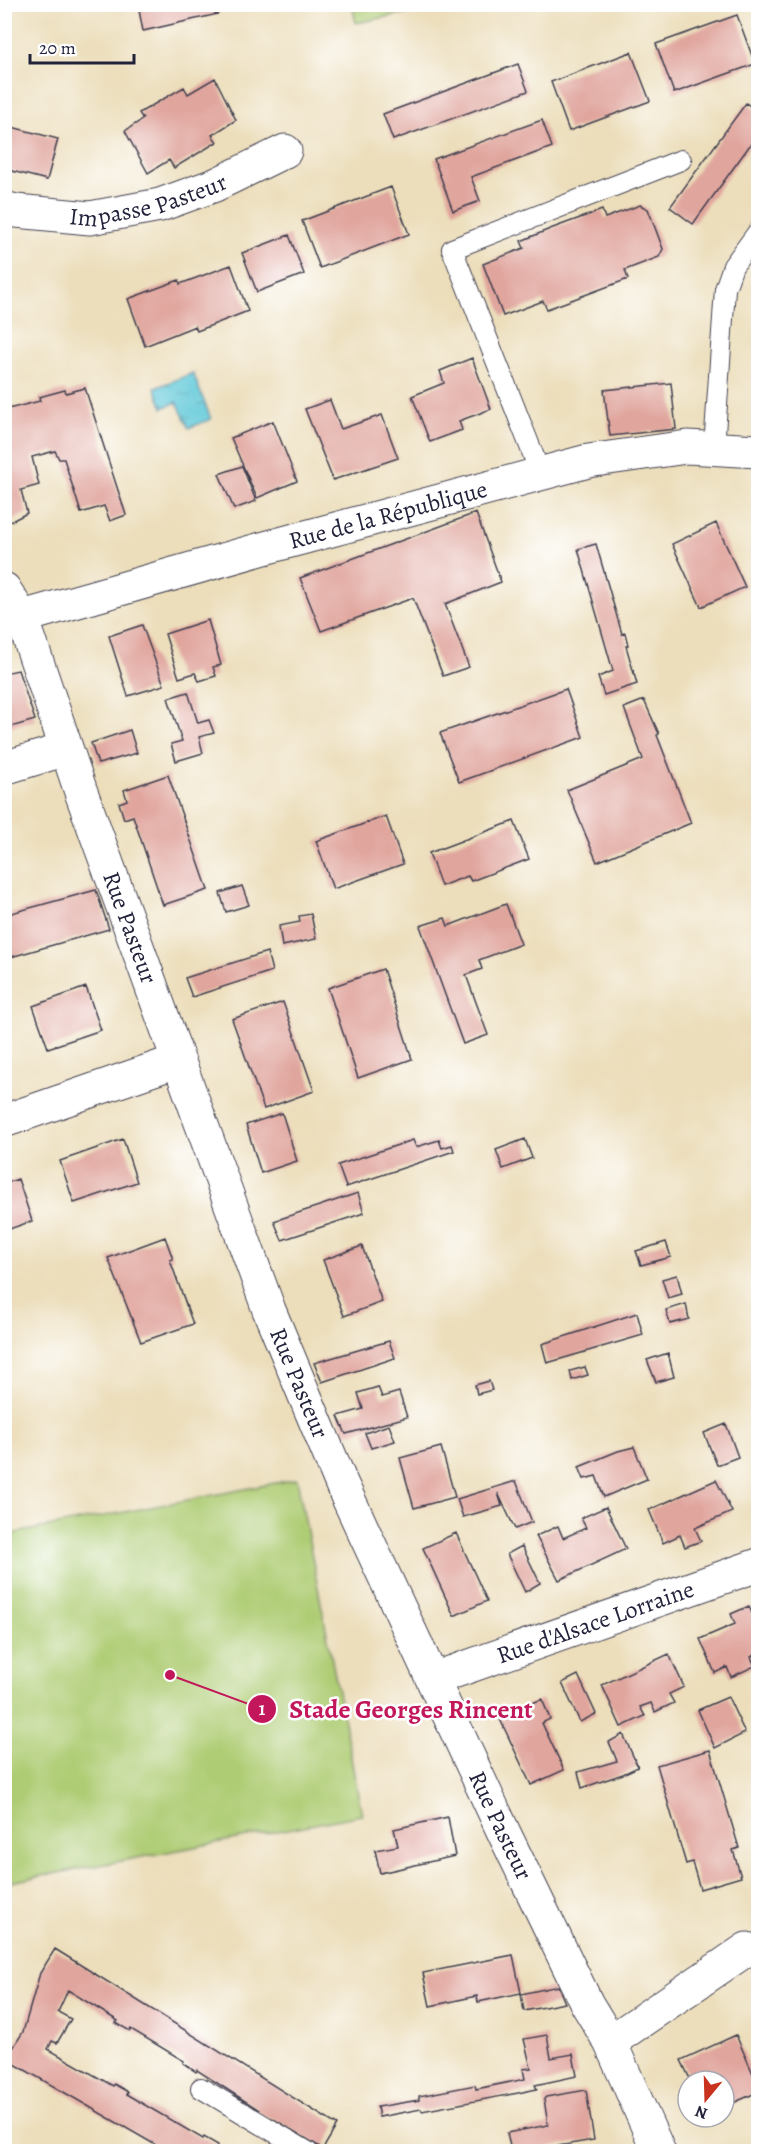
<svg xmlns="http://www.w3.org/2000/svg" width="763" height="2156" font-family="Alegreya,serif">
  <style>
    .green { fill: #aecc73; stroke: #687757; stroke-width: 1.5 }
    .water { fill: url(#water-ripples); stroke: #40758a; stroke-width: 1.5 }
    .building { fill: #e0a59d }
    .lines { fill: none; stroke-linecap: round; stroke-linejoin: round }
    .lane-casing { stroke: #403e4e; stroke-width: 22 }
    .street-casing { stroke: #403e4e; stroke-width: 35 }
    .lane { stroke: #fff; stroke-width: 20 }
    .street { stroke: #fff; stroke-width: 33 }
    .labels { text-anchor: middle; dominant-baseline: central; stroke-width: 5; stroke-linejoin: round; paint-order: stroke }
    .street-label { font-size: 24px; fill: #22223b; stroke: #fff }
    .leader { fill: none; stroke: #c2185b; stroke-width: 2 }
    .callout-dot { fill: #c2185b; stroke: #fff; stroke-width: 2 }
    .mark-label { font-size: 18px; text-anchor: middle; font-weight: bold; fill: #fff }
    .callout-label { font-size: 26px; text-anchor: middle; font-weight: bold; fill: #c2185b; stroke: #fff; stroke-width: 5; stroke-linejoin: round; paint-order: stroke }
  </style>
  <defs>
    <pattern id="water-ripples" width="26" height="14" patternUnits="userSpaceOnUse" patternTransform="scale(1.5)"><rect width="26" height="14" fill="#5ec8d8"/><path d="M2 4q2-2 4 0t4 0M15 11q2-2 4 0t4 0" fill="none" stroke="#4da2b0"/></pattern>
  </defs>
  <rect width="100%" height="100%" fill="#fff"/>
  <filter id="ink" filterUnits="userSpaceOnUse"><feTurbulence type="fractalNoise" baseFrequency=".0167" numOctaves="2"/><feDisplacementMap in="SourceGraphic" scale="12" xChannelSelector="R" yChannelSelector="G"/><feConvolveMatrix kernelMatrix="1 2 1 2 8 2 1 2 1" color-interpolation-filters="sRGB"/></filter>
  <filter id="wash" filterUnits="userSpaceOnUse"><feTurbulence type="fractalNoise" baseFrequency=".008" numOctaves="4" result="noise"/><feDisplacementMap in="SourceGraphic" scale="24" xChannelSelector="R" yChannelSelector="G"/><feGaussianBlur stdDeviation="1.35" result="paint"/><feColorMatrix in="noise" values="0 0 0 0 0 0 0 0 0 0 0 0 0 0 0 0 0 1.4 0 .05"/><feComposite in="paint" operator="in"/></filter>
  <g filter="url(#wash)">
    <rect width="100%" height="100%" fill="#ecdebb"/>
    <path class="green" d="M352,5v-1l94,1 -90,18z
      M297,1479l65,336 -357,68v-348z"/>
    <path class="water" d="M193,373l18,46 -22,9 -12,-26 -14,6 -8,-20z"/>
    <g id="blocks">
      <path class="building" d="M138,5h79l1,9 -75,17z
        M737,15l18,49 -81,29 -18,-49z
        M631,52l19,49 -81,30 -18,-49z
        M518,64l10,27 -135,49 -10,-26z
        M215,78l21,42 -24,15 5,7 -43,26 -5,-8 -21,13 -23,-42 18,-12 -4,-6 45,-26 4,7z
        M746,103l12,9v22l-65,90 -23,-17z
        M542,120l10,27 -81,30 9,24 -27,10 -19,-52z
        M4,125l54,14 -11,41 -43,-11z
        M391,187l18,47 -89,34 -18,-47z
        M640,205l8,4 15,40 -4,8 -34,13 3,9 -81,30 -4,-8 -40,15 -20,-52 41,-16 -3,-7 29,-12 52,-19 3,8z
        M289,235l15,39 -47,18 -15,-39z
        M231,265l17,46 -51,20 -2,-5 -50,20 -17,-47 51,-19 1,4z
        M472,358l19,51 -32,12 3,9 -32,12 -18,-46 32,-13 -4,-12z
        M671,383l5,46 -66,7 -6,-46z
        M85,388l41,127 -16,6 -6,-15 -23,7 -17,-54h-5l-4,-8 -23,6 7,28 -18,5 6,23 -21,11 -2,-3v-111l36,-9 -1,-4 26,-7 1,3z
        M330,400l11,29 41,-14 16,43 -65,22 -28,-71z
        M273,421l24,60 -40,17 -26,-60z
        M242,466l14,35 -22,8 -15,-35z
        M476,513l25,69 -56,22 24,63 -26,9 -30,-78 -92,33 -21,-53z
        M716,523l29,64 -44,20 -29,-63z
        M596,544l26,90 3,-1 3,12 -2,1 11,38 -33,11 -6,-18 15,-6 -35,-122z
        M208,620l13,45 -8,2 3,9 -17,5 -4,-8 -16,5 -14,-44z
        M142,625l22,60 -36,11 -19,-60z
        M18,670l17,50 -31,9v-56z
        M566,689l17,48 -124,45 -19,-49z
        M188,692l10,31 11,-3 5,13 -15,4 4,16 -27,8 -5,-17 11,-3 -14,-43z
        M644,700l15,34 -2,1 34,88 -94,39 -30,-72 76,-31 -19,-51z
        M130,730l7,23 -39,11 -7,-21z
        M168,775l40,115 -45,15 -30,-89 -9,3 -5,-16 8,-3 -3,-10z
        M386,816l17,48 -70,25 -17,-48z
        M514,821l15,38 -58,22 -3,-5 -27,10 -12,-33z
        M242,886l7,19 -23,7 -6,-19z
        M96,890l13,39 -105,30v-44z
        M506,904l15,40 -42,16 3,9 -16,6 22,60 -25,9 -43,-118 25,-8 3,8z
        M311,914l5,25 -34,7 -3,-20 21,-4 -1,-6z
        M267,952l5,19 -80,26 -7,-19z
        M383,969l29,90 -54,19 -30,-90z
        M86,987l15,43 -53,18 -15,-42z
        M283,1002l31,89 -50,18 -32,-90z
        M282,1113l15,48 -36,12 -15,-48z
        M123,1139l14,43 -63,21 -14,-42z
        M525,1139l7,19 -29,11 -7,-19z
        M413,1140l3,7 23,-7 3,8 10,-3 2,6 -108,36 -8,-22z
        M18,1179l14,42 -28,10v-47z
        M358,1193l6,20 -82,27 -8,-19z
        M165,1237l8,22 -3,1 23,64 -52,18 -33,-84z
        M666,1242l5,15 -30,8 -5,-14z
        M362,1246l20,56 -38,14 -21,-56z
        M677,1275l5,19 -14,4 -6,-19z
        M686,1304l3,15 -19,5 -4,-14z
        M637,1313l6,22 -96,28 -5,-19z
        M389,1341l6,17 -73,24 -8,-19z
        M668,1353l6,24 -18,5 -9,-22z
        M585,1367l3,8 -16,5 -2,-9z
        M489,1381l3,9 -15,4 -2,-9z
        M378,1387l4,10 17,-5 8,25 -61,17 -8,-18 25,-7 -5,-16z
        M726,1424l12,33 -21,8 -13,-32z
        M389,1425l6,16 -24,7 -6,-15z
        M441,1447l14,50 -41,11 -14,-50z
        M634,1447l13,32 -43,18 -8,-21 -12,3 -5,-12 39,-16z
        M716,1480l16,32 -37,16 6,13 -16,6 -5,-12 -17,8 -14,-33z
        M516,1481l16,41 -17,7 -17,-36 4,13 -39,11 -6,-18z
        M606,1507l20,42 -67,31 -23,-44 22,-10 5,12 23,-10 -5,-10z
        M456,1533l31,68 -33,15 -31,-68z
        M522,1546l18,37 -15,9 -18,-38z
        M749,1606l4,10 5,-3v40l-7,4 4,9 -24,11 -4,-10 -12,6 -15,-34 35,-15 -4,-10z
        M669,1654l15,33 -15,7 5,9 -19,9 -4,-9 -11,4 5,9 -24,11 -19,-42z
        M578,1675l18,39 -16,8 -18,-39z
        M728,1697l17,36 -30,15 -17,-38z
        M542,1699l8,20 -8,4 22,47 -33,15 -32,-68z
        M623,1734l15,33 -15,7 -41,14 -4,-16 39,-11 -8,-19z
        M710,1750l29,98 -6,2 8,27 -41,12 -8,-27 -6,2 -29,-99z
        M448,1817l7,39 -75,17 -5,-23 23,-4 -4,-17z
        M55,1949l282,176 -14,24 -51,-31 -1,2 -14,-8 2,-2 -62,-40 -1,2 -13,-9 1,-2 -53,-32 -1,2 -14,-8 2,-2 -50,-31 -10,22 13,7 -14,24 -5,-2 -4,8 65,37 1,-2 14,8 -2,2 77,45 1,-2 14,8 -1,2 7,4h-58l-160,-92 17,-27 17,-59z
        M513,1955l8,38 -43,9 -1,-6 -47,10 -7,-33z
        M558,1986l7,17 -41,8 -3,-17z
        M547,2035l4,23 22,-4 4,22 -42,9 2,4 -19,4 -96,18 -1,-2 -42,8 -2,-10 42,-7v-4l56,-11 1,4 49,-10 -2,-10 8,-1 -7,-29z
        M736,2035l22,50v7l-34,15v-26h-33l-10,-21z
        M586,2090l8,50 -66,11h-17l-4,-18 41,-8 -4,-26 2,-2z"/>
    </g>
  </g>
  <g filter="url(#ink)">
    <use href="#blocks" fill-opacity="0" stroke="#403e4e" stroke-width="1.5"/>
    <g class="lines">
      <g class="lane-casing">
        <path id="lane" d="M714,448l11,-159 8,-23 25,-34
          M539,474l-6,-20 -81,-205 229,-89
          M201,2088l107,64"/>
      </g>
      <g class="street-casing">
        <g id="street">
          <path id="s1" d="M4,208l12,3 74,7 70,-13 55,-20 70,-34"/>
          <path id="s2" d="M4,589l18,28 59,175 188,518 73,175 162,348 83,171 23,38 49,110"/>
          <path id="s3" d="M22,617l239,-68 327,-88 99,-14 71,4"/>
          <path d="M4,768l62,-19"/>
          <path d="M4,1121l173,-60"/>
          <path id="s4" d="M433,1679l325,-114"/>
          <path d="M610,2042l137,-93"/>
        </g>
      </g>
      <use href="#lane" class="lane"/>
      <use href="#street" class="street"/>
    </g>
  </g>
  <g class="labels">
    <g class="street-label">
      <text stroke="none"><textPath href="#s1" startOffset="147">Impasse Pasteur</textPath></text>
      <text stroke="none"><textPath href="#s3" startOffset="380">Rue de la République</textPath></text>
      <text stroke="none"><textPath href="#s2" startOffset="362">Rue Pasteur</textPath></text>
      <text stroke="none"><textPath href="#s2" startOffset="848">Rue Pasteur</textPath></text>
      <text stroke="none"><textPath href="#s4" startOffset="172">Rue d'Alsace Lorraine</textPath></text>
      <text stroke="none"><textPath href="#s2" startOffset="1334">Rue Pasteur</textPath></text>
    </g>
  </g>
  <path class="leader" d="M170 1675L262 1709"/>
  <g class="callout-dot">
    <circle cx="170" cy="1675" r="6"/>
    <circle cx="262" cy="1709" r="15"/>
  </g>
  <g class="mark-label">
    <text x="262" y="1715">1</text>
  </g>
  <g class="callout-label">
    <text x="411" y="1718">Stade Georges Rincent</text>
  </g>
  <rect width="763" height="2156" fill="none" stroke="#fff" stroke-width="24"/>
  <g transform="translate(706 2099) rotate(199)"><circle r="28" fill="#ffffff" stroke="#a7a7b1" stroke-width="1.5"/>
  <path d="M0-4.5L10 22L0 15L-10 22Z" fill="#c8321e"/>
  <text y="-9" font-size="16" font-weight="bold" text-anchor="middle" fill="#22223b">N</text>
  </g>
  <path d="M30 54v9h104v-9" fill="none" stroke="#22223b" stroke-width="3"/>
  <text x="39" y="54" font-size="18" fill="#22223b" stroke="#ffffff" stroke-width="4.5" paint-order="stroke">20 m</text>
</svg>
